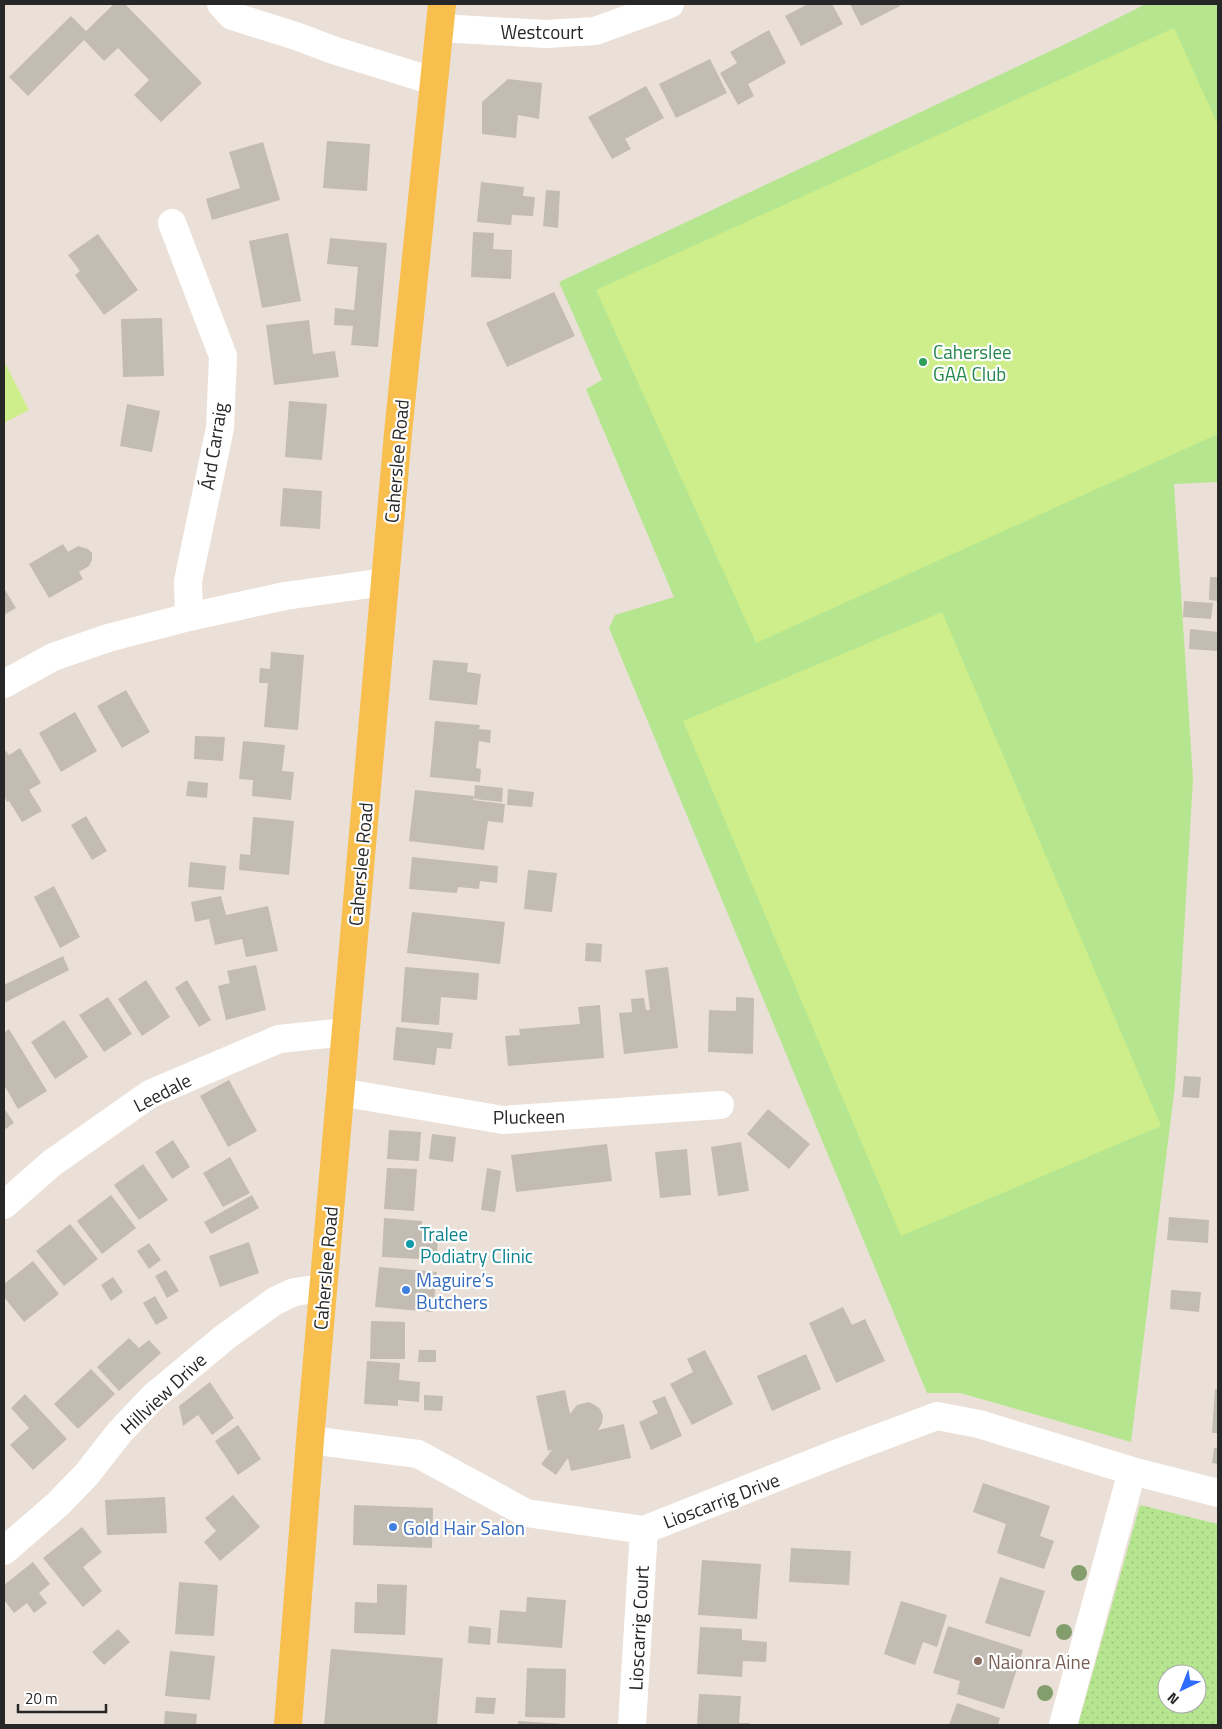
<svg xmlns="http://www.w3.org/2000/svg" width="1222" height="1729" font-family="'Titillium Web',sans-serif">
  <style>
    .grass { fill: url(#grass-dots); fill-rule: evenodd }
    .park { fill: #b5e68f }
    .pitch { fill: #cdee8a }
    .building { fill: #c2bcb3 }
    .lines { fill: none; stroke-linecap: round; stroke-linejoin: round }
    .minor { stroke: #fff; stroke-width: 28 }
    .major { stroke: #f8bf4f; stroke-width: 28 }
    .tree { fill: #839d6c }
    .leisure-dot { fill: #2e9e5b; stroke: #fff; stroke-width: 2 }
    .culture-dot { fill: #0f9aa8; stroke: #fff; stroke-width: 2 }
    .shop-dot { fill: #3f7fe0; stroke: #fff; stroke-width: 2 }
    .education-dot { fill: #8d6e63; stroke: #fff; stroke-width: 2 }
    .labels { text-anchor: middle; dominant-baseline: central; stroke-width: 4.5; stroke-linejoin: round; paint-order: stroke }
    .street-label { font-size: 19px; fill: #272727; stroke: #fff }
    .leisure-label { font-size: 19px; fill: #27864d; stroke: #fff; text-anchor: start }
    .culture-label { font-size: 19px; fill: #0d838f; stroke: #fff; text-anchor: start }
    .shop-label { font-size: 19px; fill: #366cbe; stroke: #fff; text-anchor: start }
    .education-label { font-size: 19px; fill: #785e54; stroke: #fff; text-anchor: start }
  </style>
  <defs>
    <pattern id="grass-dots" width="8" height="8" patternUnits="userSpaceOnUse" patternTransform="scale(1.25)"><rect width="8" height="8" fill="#b5e68f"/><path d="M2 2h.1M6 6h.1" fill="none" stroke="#9cc57b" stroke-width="1.8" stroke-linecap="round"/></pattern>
  </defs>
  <rect width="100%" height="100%" fill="#ebe0d7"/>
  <path class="grass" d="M1140,1505l78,19v201h-140zM1167,1674h30v30h-30z"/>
  <path class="park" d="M1146,4h72v478l-44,2 19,295 -18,306 -44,357 -171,-49h-33l-318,-765 6,-13 59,-18 -88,-208 16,-9 -43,-98 519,-244z"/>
  <path class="pitch" d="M1174,28l44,97v309l-462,209 -160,-353z
    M4,361l25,49 -25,13z
    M942,612l219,514 -260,110 -218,-515z"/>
  <path class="building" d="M114,4h11l77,79 -41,39 -27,-27 15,-15 -31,-32 -14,13 -20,-21 -56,56 -19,-19 62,-61 15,15z
    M808,4h24l11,20 -42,22 -16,-30z
    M850,4h49l1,2 -39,20z
    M769,30l17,33 -38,21 6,12 -16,9 -18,-32 17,-10 -7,-11z
    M710,59l17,34 -51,25 -17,-34z
    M508,79l34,4 -3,36 -21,-4 -2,23 -34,-4v-32z
    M646,86l18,32 -39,21 6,10 -19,10 -24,-42z
    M327,141l43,3 -3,47 -44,-3z
    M263,142l17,58 -68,20 -6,-21 34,-11 -11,-36z
    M481,182l43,5 -1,9 12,1 -2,19 -21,-1 -1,10 -34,-3z
    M546,190l14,1 -2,37 -15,-2z
    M473,232l21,1 -1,16 19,1 -1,29 -40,-2z
    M288,233l13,68 -39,7 -13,-67z
    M98,234l40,56 -34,25 -29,-40 5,-4 -12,-16z
    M330,238l57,5 -9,104 -27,-2 2,-19 -19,-1 1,-17 19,2 4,-43 -31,-3z
    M554,292l21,44 -68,31 -21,-44z
    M162,318l2,58 -41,1 -2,-58z
    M309,320l4,34 22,-3 4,26 -65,8 -8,-60z
    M289,401l38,3 -5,56 -37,-3z
    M127,404l33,7 -8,41 -32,-6z
    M283,488l39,3 -2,38 -40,-3z
    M63,544l5,8 10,-6 10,3 4,4v7l-3,6 -10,6 4,7 -34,19 -20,-34z
    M1210,577h8v24l-9,-1z
    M4,588l12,20 -12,7z
    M1184,601l29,2 -2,16 -28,-2z
    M1190,629l28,3v19l-29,-2z
    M271,652l33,3 -6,75 -34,-3 4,-44h-9l1,-15 10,1z
    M433,660l35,3 -1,9 14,2 -4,31 -48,-5z
    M126,690l24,42 -28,16 -25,-42z
    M75,712l22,39 -36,21 -22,-39z
    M435,721l45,4 -1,4 12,1 -1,13 -11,-2 -3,27 5,1 -1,13 -50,-5z
    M195,736l30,1 -2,24 -29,-2z
    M243,741l42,4 -3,26 12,1 -3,28 -39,-4 1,-16 -14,-1z
    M20,748l21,35 -12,7 13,21 -20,11 -13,-21 -2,1 -3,-6v-44l2,-1 3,4z
    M188,781l20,2 -1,15 -21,-2z
    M475,785l28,3 -1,14 -28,-3z
    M508,789l26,3 -2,15 -25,-2z
    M415,790l59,6 -1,4 32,4 -2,19 -15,-2 -4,29 -75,-9z
    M86,816l21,35 -15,9 -21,-35z
    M253,817l41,4 -5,54 -50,-5 1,-16 10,1z
    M412,857l86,9 -1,17 -17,-2 -1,8 -21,-2 -1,6 -48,-4z
    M190,862l36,4 -2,24 -36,-3z
    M528,870l29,3 -5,39 -28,-3z
    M54,886l26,51 -20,11 -26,-51z
    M221,896l5,19 42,-9 10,45 -32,6 -4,-18 -27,6 -6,-26 -14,3 -4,-20z
    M412,912l93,10 -5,42 -93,-11z
    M586,943l16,1 -1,18 -16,-1z
    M63,956l6,14 -65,33v-18z
    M256,965l10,45 -40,10 -8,-34 12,-3 -3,-12z
    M405,967l74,6 -2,27 -36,-3 -2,28 -38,-3z
    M668,967l10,81 -54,6 -5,-41 13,-1 -1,-13 13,-1 2,12h4l-5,-40z
    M146,980l24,37 -28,19 -24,-37z
    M187,980l24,40 -12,7 -24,-39z
    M108,997l24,37 -28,18 -25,-37z
    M736,997l18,1 -1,56 -45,-2 1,-42 27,1z
    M600,1005l4,53 -96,8 -3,-30 15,-1 -1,-6 61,-5 -2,-17z
    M64,1020l24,37 -33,22 -24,-37z
    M396,1027l57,6 -2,16 -14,-1 -2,17 -42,-5z
    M9,1029l38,62 -29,18 -14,-24v-52z
    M1184,1076l17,1 -2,21 -17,-1z
    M229,1080l28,51 -29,16 -28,-51z
    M4,1108l10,15 -10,7z
    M768,1109l42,35 -21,25 -42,-35z
    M389,1130l32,2 -2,29 -32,-2z
    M432,1134l24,3 -3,25 -24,-3z
    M173,1140l17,27 -18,12 -17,-27z
    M741,1142l8,49 -31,5 -7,-49z
    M607,1144l5,37 -96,11 -5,-37z
    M687,1149l4,46 -31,3 -5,-46z
    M230,1157l20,36 -27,14 -20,-34z
    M143,1164l25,36 -29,20 -25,-35z
    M387,1168l30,1 -3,42 -30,-2z
    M487,1168l14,3 -6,41 -14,-2z
    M111,1195l25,33 -34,26 -25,-33z
    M252,1195l7,13 -48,26 -7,-12z
    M1169,1217l40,3 -1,23 -41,-3z
    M384,1218l38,3v10l16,1 -1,28 -55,-3z
    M70,1224l28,35 -34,27 -28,-35z
    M249,1242l10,31 -39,14 -11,-31z
    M149,1243l12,17 -12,9 -12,-18z
    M33,1261l26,33 -35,28 -20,-25v-13z
    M379,1267l58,5 -4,40 -58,-5z
    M166,1270l13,21 -12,7 -12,-22z
    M113,1277l10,15 -12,9 -10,-16z
    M1171,1290l30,2 -2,20 -29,-3z
    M155,1296l13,22 -12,7 -13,-22z
    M843,1307l9,18 13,-6 20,42 -49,22 -27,-60z
    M371,1321l34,1v37h-35z
    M129,1338l10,10 10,-8 12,13 -42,38 -22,-24z
    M419,1350h17v12h-18z
    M705,1350l28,54 -41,21 -22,-41 23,-12 -6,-13z
    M806,1354l15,35 -49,22 -15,-35z
    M367,1361l33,2 -1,17 21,2 -1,20 -21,-2v6l-34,-2z
    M91,1369l24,25 -37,35 -24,-25z
    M210,1382l24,36 -22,17 -14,-20 -15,11 -4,-20z
    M1215,1389l3,1v43h-6z
    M565,1390l5,24 7,-9 12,-3 6,3 5,4 3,7 -1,7 -4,7 26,-6 7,34 -60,13 -3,-13 -12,17 -15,-11 11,-14 -4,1 -12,-55z
    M25,1394l42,45 -34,31 -23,-25 19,-17 -18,-20z
    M424,1395l19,1 -1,15 -18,-1z
    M665,1396l17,40 -31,14 -12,-28 19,-9 -6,-12z
    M238,1425l23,34 -23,16 -23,-34z
    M1214,1448h4v16l-6,-1z
    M983,1483l67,23 -10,30 14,5 -10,28 -47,-16 9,-29 -33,-12z
    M233,1495l27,32 -40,34 -16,-19 12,-11 -11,-13z
    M165,1497l2,36 -60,2 -2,-35z
    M354,1505l79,3 -1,40 -79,-3z
    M82,1527l20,25 -19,15 19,24 -19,16 -40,-49z
    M791,1548l60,3 -2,34 -60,-3z
    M702,1560l59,4 -4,55 -59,-4z
    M33,1562l17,22 -11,9 8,10 -13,10 -7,-10 -13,10 -10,-13v-15z
    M1000,1577l45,14 -15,46 -45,-14z
    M179,1582l39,3 -4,51 -39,-2z
    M377,1584l30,1 -2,50 -51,-2 1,-31 22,1z
    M527,1597l39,3 -4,48 -65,-5 3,-33 26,2z
    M901,1601l46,14 -10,32 -14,-5 -8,23 -31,-11z
    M469,1626l22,2 -1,17 -22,-2z
    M948,1626l75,24 -19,59 -47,-15 3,-13 -27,-8z
    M700,1627l42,2v11l25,2 -1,20 -23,-1 -1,16 -45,-3z
    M118,1629l12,13 -26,23 -12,-13z
    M331,1649l112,9 -6,67h-113z
    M170,1651l45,5 -5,44 -45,-4z
    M527,1668l39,1 -1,49 -40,-1z
    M699,1694l42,2 -2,27h11v2h-53z
    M476,1697l20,1 -2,16 -19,-1z
    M957,1703l43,15 -2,7h-49z
    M165,1711l32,3 -1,11h-32z
    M518,1721l46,3v1h-46z"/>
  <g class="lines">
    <path class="minor" d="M221,4l11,12 64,20 37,14 100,31
      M440,28l106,6 49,-3 75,-27
      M172,223l51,133 -3,72 -32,153 1,36
      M4,684l49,-27 55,-19 81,-21 96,-21 100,-14
      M340,1092l163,28 217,-15
      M4,1205l48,-42 98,-69 129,-55 67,-7
      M310,1440l108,14 108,59 118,17 194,-77 99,-37 42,8 153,47 86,22
      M4,1551l54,-47 29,-30 32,-41 34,-36 72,-60 50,-36 19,-9 29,-4
      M632,1725l12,-195
      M1063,1725l69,-254"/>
    <path class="major" d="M288,1725l22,-285 88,-1007 44,-429"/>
  </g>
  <g class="tree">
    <circle cx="1079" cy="1573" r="8"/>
    <circle cx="1064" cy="1632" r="8"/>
    <circle cx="1045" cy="1693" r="8"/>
  </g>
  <circle class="leisure-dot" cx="923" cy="362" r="5"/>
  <circle class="culture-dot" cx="410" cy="1244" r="5"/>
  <g class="shop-dot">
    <circle cx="406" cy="1290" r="5"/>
    <circle cx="393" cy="1527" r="5"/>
  </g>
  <circle class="education-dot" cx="978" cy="1661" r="5"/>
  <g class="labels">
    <g class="street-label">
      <text x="542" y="31">Westcourt</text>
      <text transform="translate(213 446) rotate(-81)">Árd Carraig</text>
      <text transform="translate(396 461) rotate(-85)">Caherslee Road</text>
      <text transform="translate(360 864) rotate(-85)">Caherslee Road</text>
      <text transform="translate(162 1092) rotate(-27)">Leedale</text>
      <text transform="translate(529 1116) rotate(-1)">Pluckeen</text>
      <text transform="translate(325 1268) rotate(-85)">Caherslee Road</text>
      <text transform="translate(163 1393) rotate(-43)">Hillview Drive</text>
      <text transform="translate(721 1500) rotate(-21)">Lioscarrig Drive</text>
      <text transform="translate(638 1628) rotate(-87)">Lioscarrig Court</text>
    </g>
    <g class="leisure-label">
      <text x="933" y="351">Caherslee<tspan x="933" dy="22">GAA Club</tspan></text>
    </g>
    <g class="culture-label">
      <text x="420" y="1233">Tralee<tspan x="420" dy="22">Podiatry Clinic</tspan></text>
    </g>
    <g class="shop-label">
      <text x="416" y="1279">Maguire’s<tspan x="416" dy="22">Butchers</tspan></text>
      <text x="403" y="1527">Gold Hair Salon</text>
    </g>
    <g class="education-label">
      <text x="988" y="1661">Naionra Aine</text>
    </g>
  </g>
  <rect width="1222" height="1729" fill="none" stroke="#272727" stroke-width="10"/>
  <g transform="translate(1182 1689) rotate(223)"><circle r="24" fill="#ffffff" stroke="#a9a9a9"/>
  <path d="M0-4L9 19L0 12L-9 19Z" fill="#306bff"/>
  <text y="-8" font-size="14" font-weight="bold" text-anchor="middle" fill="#272727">N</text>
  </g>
  <path d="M18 1704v8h88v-8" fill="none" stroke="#272727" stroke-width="2.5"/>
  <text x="25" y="1704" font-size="15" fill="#272727" stroke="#ffffff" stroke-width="4" paint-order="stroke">20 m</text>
</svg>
